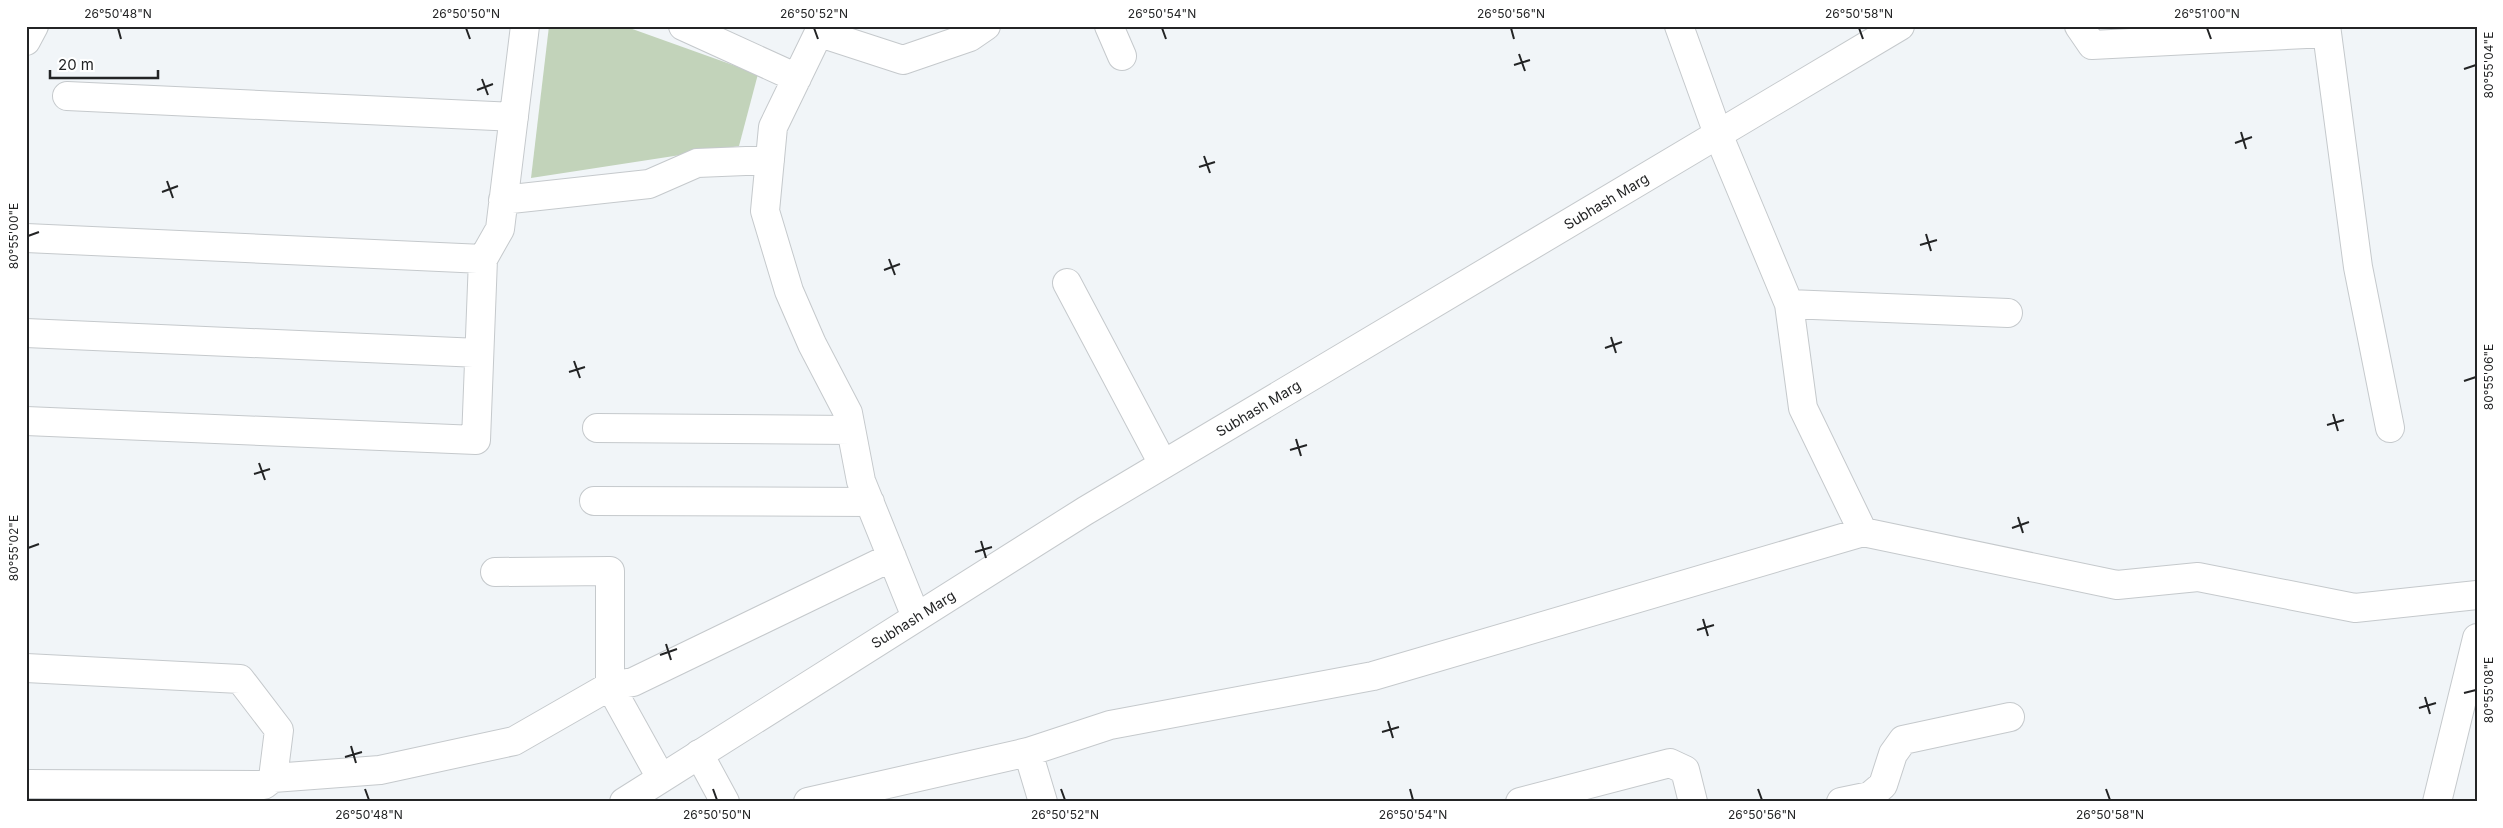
<svg xmlns="http://www.w3.org/2000/svg" width="2503" height="828" font-family="Inter,sans-serif">
  <style>
    .green { fill: #c2d3ba }
    .lines { fill: none; stroke-linecap: round; stroke-linejoin: round }
    .minor-casing { stroke: #c5c9cc; stroke-width: 30 }
    .major-casing { stroke: #c5c9cc; stroke-width: 30 }
    .minor { stroke: #fff; stroke-width: 28 }
    .major { stroke: #fff; stroke-width: 28 }
    .ticks { fill: none; stroke: #232425; stroke-width: 2 }
    .labels { text-anchor: middle; dominant-baseline: central; stroke-width: 5; stroke-linejoin: round; paint-order: stroke }
    .street-label { font-size: 14px; fill: #232425; stroke: #fff }
    .neatline { fill: none; stroke: #232425; stroke-width: 2 }
    .ticks-label { font-size: 12px; text-anchor: middle; fill: #232425 }
  </style>
  <rect width="100%" height="100%" fill="#f1f5f8"/>
  <path class="green" d="M549,26h75l134,48 -19,72 -208,32z"/>
  <g class="lines">
    <g class="minor-casing">
      <path id="minor" d="M683,26l114,52
        M822,26l-49,101 -8,84 24,80 23,53 36,69 13,68 55,136
        M1109,26l13,30
        M1679,26l39,108 71,170 14,104 60,124
        M2079,26l13,19 235,-12 -1,-7
        M820,33l83,27 67,-23 16,-11
        M2327,33l31,234 32,161
        M26,41l8,-15
        M67,96l447,21
        M503,200l146,-16 48,-21 73,-3
        M26,238l457,21
        M1067,283l96,181
        M1789,304l219,9
        M26,333l453,20
        M26,421l450,19 7,-181 17,-30 25,-203
        M597,428l254,2
        M594,501l276,1
        M495,572l115,-1v115l51,92
        M26,668l214,11 39,51 -6,48
        M1028,752l15,50
        M699,754l26,48
        M26,784l238,1 9,-7 107,-8 134,-29 96,-55 23,-4 259,-125
        M808,802l220,-50 82,-27 263,-49 490,-144 254,53 81,-8 157,31 122,-13
        M1520,802l150,-39 15,7 8,32
        M1841,802l29,-6 13,-11 10,-31 10,-14 107,-23
        M2437,802l40,-164"/>
    </g>
    <g class="major-casing">
      <path id="major" d="M624,802l461,-291 815,-485"/>
    </g>
    <use href="#minor" class="minor"/>
    <use href="#major" class="major"/>
  </g>
  <path class="ticks" d="M118,28l3,11M466,28l4,11M814,28l4,11M1162,28l4,11M1511,28l3,11M1859,28l4,11M2207,28l4,11M1519,54l6,17M1514,65l16,-5M2464,69l12,-4M482,79l6,16M477,90l16,-6M2241,132l5,17M2235,143l17,-6M1204,156l6,17M1199,167l16,-5M167,181l6,17M162,192l16,-6M1926,234l5,17M28,236l11,-4M1920,245l17,-5M889,259l6,16M884,270l16,-6M1611,337l5,16M1605,348l17,-6M574,361l6,17M569,372l16,-5M2464,381l12,-4M2333,414l5,17M2327,425l17,-5M1296,439l5,17M1290,450l17,-5M259,463l6,17M254,474l16,-5M2018,517l5,16M2012,528l17,-6M981,541l5,17M28,548l11,-4M975,552l17,-5M1703,619l5,17M1697,630l17,-5M666,644l5,16M660,655l17,-6M2464,693l12,-3M2425,697l5,17M2419,708l17,-5M1388,721l5,17M1382,732l17,-5M351,746l5,17M345,757l17,-5M365,789l4,11M713,789l4,11M1061,789l4,11M1410,789l3,11M1758,789l4,11M2106,789l4,11"/>
  <g class="labels">
    <g class="street-label">
      <text transform="translate(1606 201) rotate(-31)">Subhash Marg</text>
      <text transform="translate(1258 408) rotate(-31)">Subhash Marg</text>
      <text transform="translate(913 619) rotate(-32)">Subhash Marg</text>
    </g>
  </g>
  <rect width="2503" height="828" fill="none" stroke="#ffffff" stroke-width="55"/>
  <path d="M50 70v8h108v-8" fill="none" stroke="#232425" stroke-width="2.5"/>
  <text x="58" y="70" font-size="15" fill="#232425" stroke="#ffffff" stroke-width="4" paint-order="stroke">20 m</text>
  <rect x="28" y="28" width="2448" height="772" class="neatline"/>
  <g class="ticks-label">
    <text x="118" y="18">26°50'48"N</text>
    <text x="466" y="18">26°50'50"N</text>
    <text x="814" y="18">26°50'52"N</text>
    <text x="1162" y="18">26°50'54"N</text>
    <text x="1511" y="18">26°50'56"N</text>
    <text x="1859" y="18">26°50'58"N</text>
    <text x="2207" y="18">26°51'00"N</text>
    <text transform="translate(2489 65) rotate(-90)" y="4">80°55'04"E</text>
    <text transform="translate(14 236) rotate(-90)" y="4">80°55'00"E</text>
    <text transform="translate(2489 377) rotate(-90)" y="4">80°55'06"E</text>
    <text transform="translate(14 548) rotate(-90)" y="4">80°55'02"E</text>
    <text transform="translate(2489 690) rotate(-90)" y="4">80°55'08"E</text>
    <text x="369" y="819">26°50'48"N</text>
    <text x="717" y="819">26°50'50"N</text>
    <text x="1065" y="819">26°50'52"N</text>
    <text x="1413" y="819">26°50'54"N</text>
    <text x="1762" y="819">26°50'56"N</text>
    <text x="2110" y="819">26°50'58"N</text>
  </g>
</svg>
